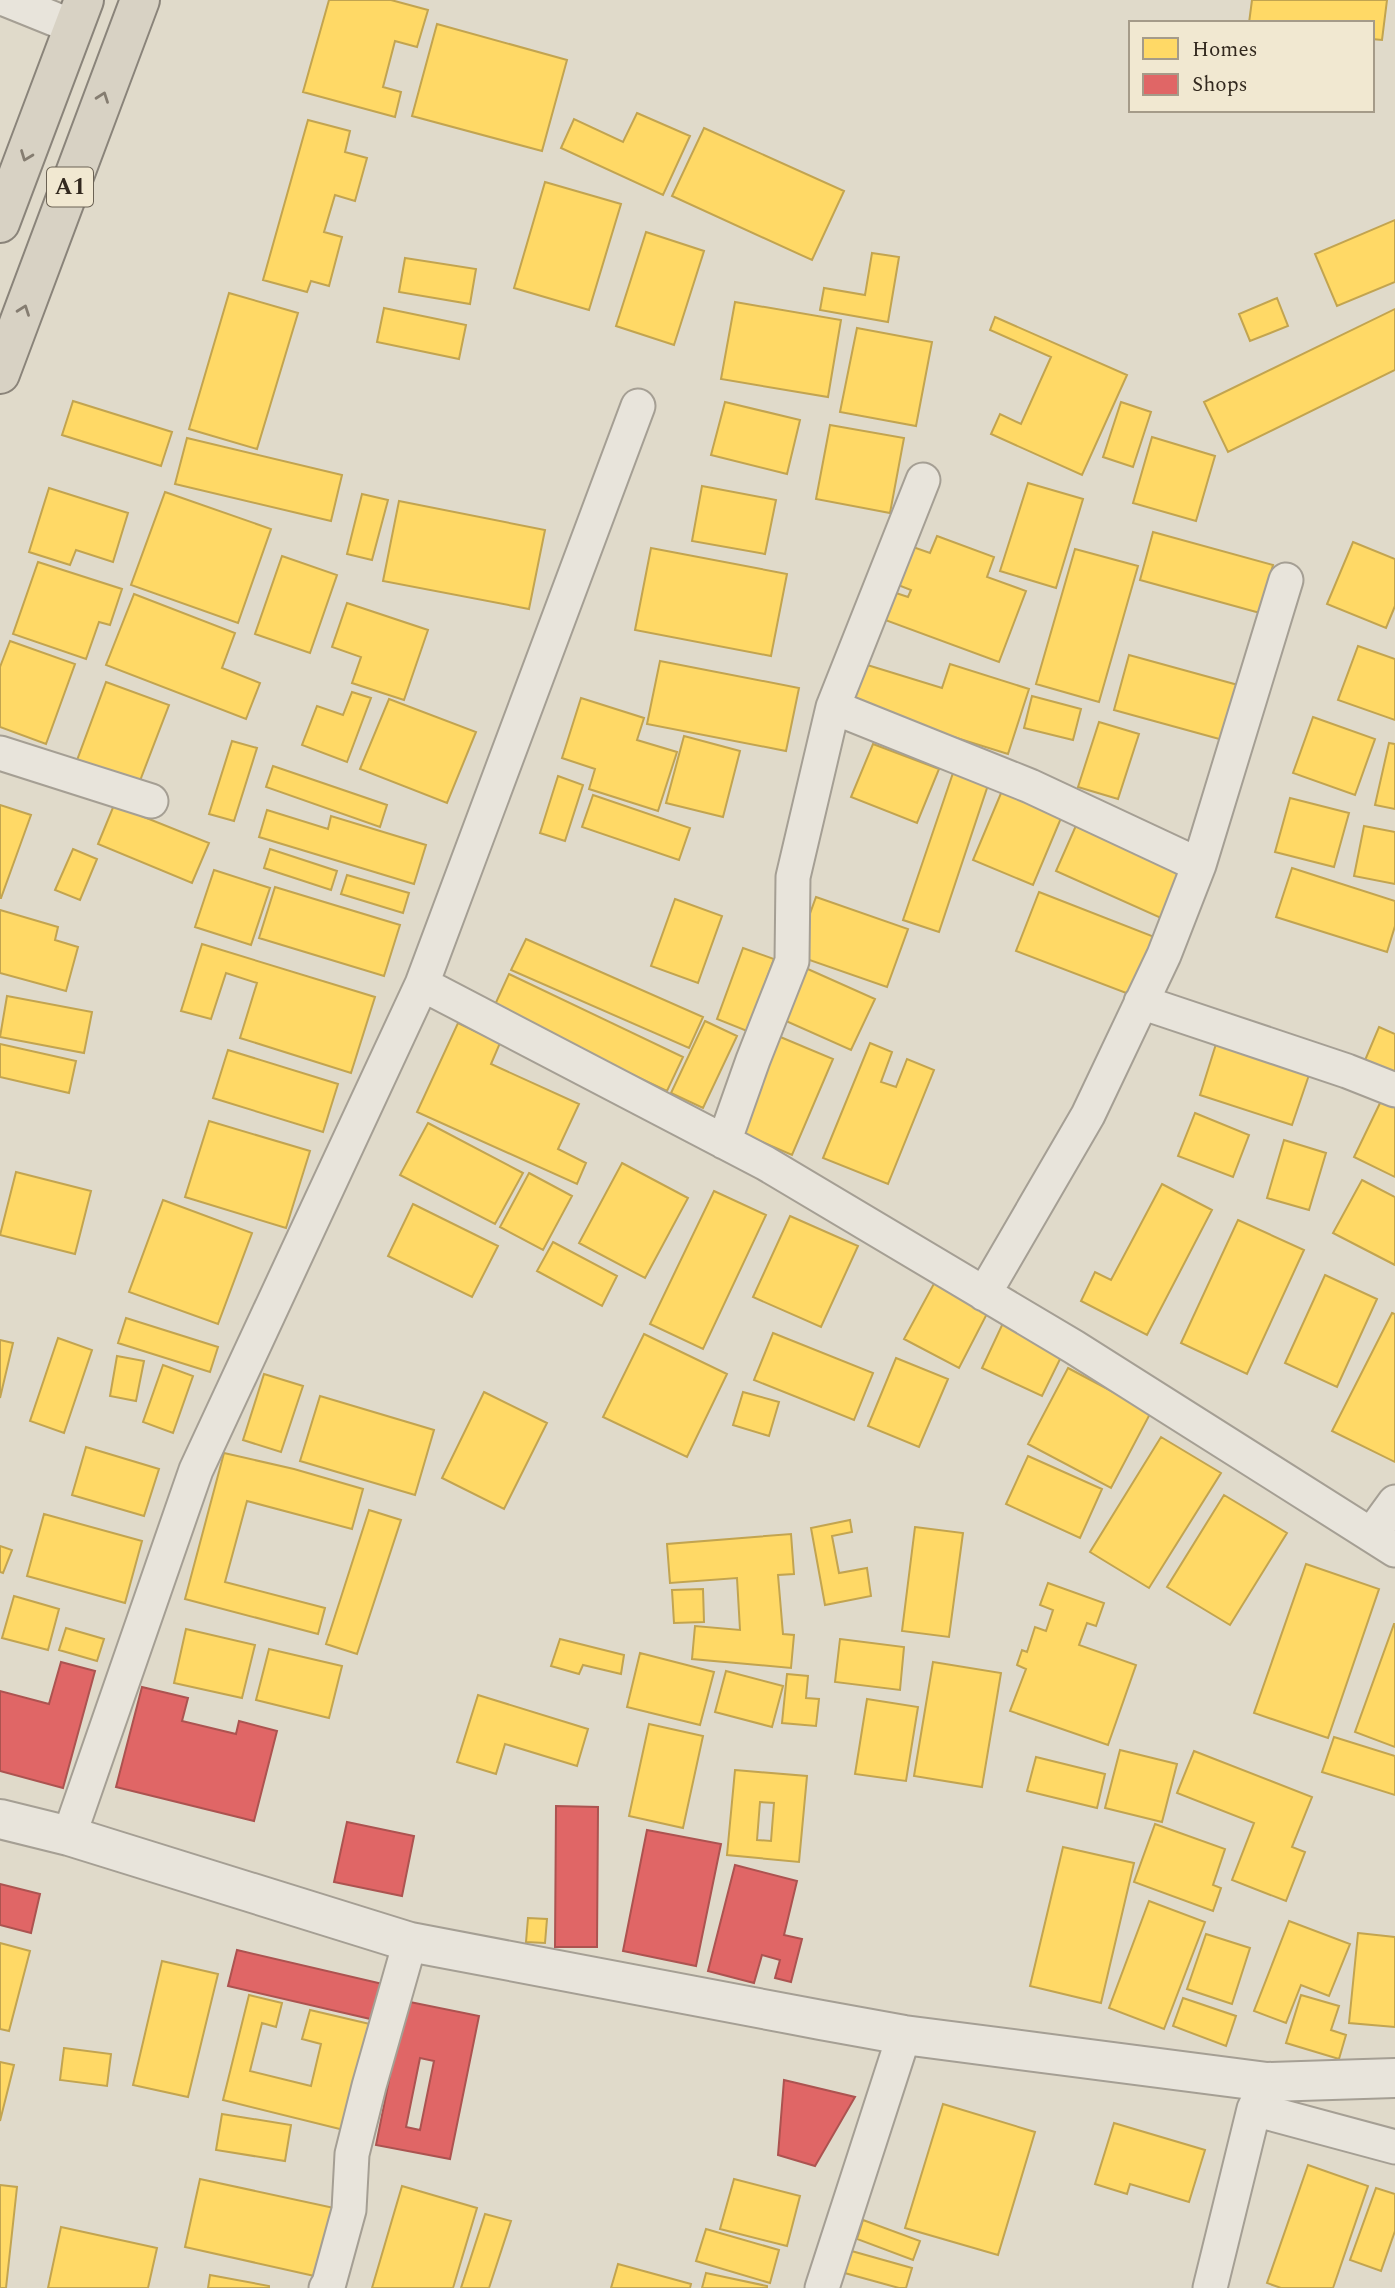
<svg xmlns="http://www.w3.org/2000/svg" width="1395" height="2288" font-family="Spectral,serif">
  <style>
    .homes { fill: #ffd966; stroke: #c2a450; stroke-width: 2; fill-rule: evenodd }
    .shops { fill: #e06666; stroke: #ac5350; stroke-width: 2; fill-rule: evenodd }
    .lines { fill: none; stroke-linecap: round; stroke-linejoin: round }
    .minor-casing { stroke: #a59f94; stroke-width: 37 }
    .tertiary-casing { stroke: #a59f94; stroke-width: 42 }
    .trunk-casing { stroke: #8a847a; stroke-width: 42 }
    .minor { stroke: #e8e4db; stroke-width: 33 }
    .tertiary { stroke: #e8e4db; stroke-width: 38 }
    .trunk { stroke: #d8d2c4; stroke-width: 38 }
    .oneway { stroke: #857d71 }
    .labels { text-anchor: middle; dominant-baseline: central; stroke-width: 7; stroke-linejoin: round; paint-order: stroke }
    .shield { fill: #f1e8d1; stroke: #6b6254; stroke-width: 2 }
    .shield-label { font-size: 23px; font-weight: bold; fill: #32281e }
  </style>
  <rect width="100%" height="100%" fill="#e0daca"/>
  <path class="homes" d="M329,0h62l37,10 -11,37 -22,-6 -12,46 18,5 -6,25 -92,-25z
    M1252,0h135l-5,40 -10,-1v-16h-123z
    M437,24l130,36 -25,91 -130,-35z
    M637,113l53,23 -27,59 -102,-47 13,-29 49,23z
    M308,120l42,11 -5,21 22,6 -12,43 -20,-6 -11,37 18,5 -13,49 -18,-5 -4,11 -44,-12z
    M704,128l140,63 -32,69 -140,-64z
    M545,182l76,22 -32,106 -75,-22z
    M1395,220v62l-58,24 -22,-52z
    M646,232l58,19 -30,94 -58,-19z
    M872,253l27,4 -11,65 -68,-12 4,-22 41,7z
    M405,258l71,11 -6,35 -71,-12z
    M229,293l69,20 -41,136 -68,-20z
    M1277,298l11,28 -38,15 -11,-27z
    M735,302l106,18 -13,77 -107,-18z
    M384,308l82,17 -7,34 -82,-17z
    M1395,309v61l-167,82 -24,-50z
    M995,317l132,58 -45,100 -91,-41 9,-20 21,10 30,-67 -61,-27z
    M857,328l75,14 -16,84 -76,-14z
    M73,401l99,31 -11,34 -99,-31z
    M725,402l75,18 -13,54 -76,-19z
    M1121,402l30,10 -18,55 -30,-10z
    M830,425l74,13 -14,75 -74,-14z
    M1152,437l63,19 -19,65 -63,-18z
    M187,438l155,37 -11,46 -156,-37z
    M1028,483l55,16 -27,89 -56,-17z
    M702,486l74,14 -11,54 -73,-13z
    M49,488l79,25 -15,49 -37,-12 -6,15 -41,-13z
    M165,492l106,37 -33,94 -107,-38z
    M362,494l26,6 -16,60 -25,-6z
    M399,501l146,29 -16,79 -146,-28z
    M1153,532l120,33 -13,48 -120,-33z
    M937,536l57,21 -7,20 39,14 -27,71 -122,-45 10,-27 21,7 3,-7 -13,-5 15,-38 17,6z
    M1353,542l42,17v47l-9,22 -59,-24z
    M651,548l136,26 -16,82 -136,-26z
    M1075,549l63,17 -39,136 -63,-18z
    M282,556l55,19 -27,78 -55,-19z
    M38,562l84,27 -12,36 -11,-3 -13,37 -73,-25z
    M134,594l101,39 -13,35 38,15 -14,36 -140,-54z
    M347,603l81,27 -24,70 -52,-17 9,-26 -29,-10z
    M10,641l65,23 -29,80 -46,-17v-60z
    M1358,646l37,13v61l-57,-20z
    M1129,655l109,30 -15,55 -109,-30z
    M660,661l139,27 -13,63 -139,-27z
    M864,664l78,24 8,-24 79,25 -21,65 -157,-49z
    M106,682l63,23 -31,81 -62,-23z
    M352,692l19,6 -24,64 -45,-17 15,-39 26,9z
    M1032,696l49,13 -8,31 -49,-12z
    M581,698l63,20 -7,22 40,12 -19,59 -69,-22 6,-20 -33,-11z
    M389,699l87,33 -29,71 -87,-34z
    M1313,717l62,22 -20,56 -62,-22z
    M1099,722l40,12 -21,65 -40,-12z
    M684,736l56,15 -17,66 -57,-14z
    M232,741l25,7 -23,73 -25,-7z
    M1389,743l6,1v65l-20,-4z
    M873,744l66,25 -22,54 -66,-26z
    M273,766l114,39 -7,22 -114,-40z
    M953,773l35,12 -49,147 -36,-12z
    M558,776l25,9 -18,56 -25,-8z
    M1004,786l60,25 -31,74 -60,-25z
    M593,795l97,33 -11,32 -97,-33z
    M1290,798l59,15 -15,54 -59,-15z
    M0,805l31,10 -30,83h-1z
    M114,805l95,38 -17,40 -94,-39z
    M267,810l61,19 3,-13 95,29 -12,39 -155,-47z
    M1078,821l106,47 -23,50 -105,-47z
    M1364,826l31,6v52l-41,-8z
    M73,849l24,10 -17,41 -25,-10z
    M270,849l67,22 -6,19 -67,-22z
    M1292,868l103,33v25l-8,26 -111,-35z
    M214,870l56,18 -19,57 -56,-18z
    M347,875l62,18 -6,20 -62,-19z
    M275,887l125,38 -16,51 -125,-38z
    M1039,892l118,46 -23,58 -118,-45z
    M816,897l92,32 -21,58 -92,-32z
    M675,899l47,17 -24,67 -47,-17z
    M0,910l58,17 -3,13 23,7 -12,44 -66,-18z
    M526,939l177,78 -14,31 -178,-78z
    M202,944l173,53 -24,76 -111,-35 17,-55 -31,-10 -15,46 -30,-8z
    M743,948l31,11 -27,72 -30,-12z
    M801,966l74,33 -24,51 -74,-33z
    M509,974l174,83 -16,34 -174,-82z
    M7,996l85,16 -8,41 -84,-16z
    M705,1021l32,15 -34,72 -32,-15z
    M458,1023l42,20 -9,21 88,40 -21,45 28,14 -9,21 -160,-72z
    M1379,1027l16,7v44l-32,-13z
    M778,1036l55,23 -41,96 -55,-24z
    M870,1043l22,9 -11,30 15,5 11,-28 27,11 -46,114 -65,-26z
    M0,1044l76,17 -7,32 -69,-16z
    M1216,1044l93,31 -17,50 -92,-30z
    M228,1050l110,34 -15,48 -110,-34z
    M1382,1099l13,7v71l-41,-20z
    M1195,1113l54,22 -16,42 -55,-21z
    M209,1121l101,30 -24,77 -101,-31z
    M428,1123l95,50 -28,51 -95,-49z
    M1284,1140l42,13 -17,57 -42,-12z
    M622,1163l66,35 -43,80 -66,-35z
    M16,1172l75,19 -16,63 -75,-19z
    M529,1173l43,23 -29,54 -43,-23z
    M1362,1180l33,17v68l-62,-32z
    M1162,1184l50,26 -65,125 -66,-34 14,-29 16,8z
    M714,1191l52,24 -63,134 -53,-25z
    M163,1200l89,33 -34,91 -89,-32z
    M413,1204l85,42 -26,51 -84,-41z
    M790,1216l68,30 -37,81 -68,-30z
    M1238,1220l66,30 -57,124 -66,-31z
    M553,1242l64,34 -15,30 -65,-35z
    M1325,1275l52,24 -40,88 -52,-24z
    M937,1278l54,28 -32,62 -55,-29z
    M1392,1313l3,1v148l-63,-31z
    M126,1318l92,29 -8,25 -92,-29z
    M1003,1323l61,28 -22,45 -60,-28z
    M773,1333l100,40 -19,47 -100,-40z
    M644,1334l83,40 -40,83 -84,-40z
    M58,1338l34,12 -28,83 -34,-12z
    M0,1340l13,3 -13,55z
    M117,1356l27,5 -8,40 -26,-5z
    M896,1358l52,21 -29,68 -51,-21z
    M163,1365l30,11 -20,57 -30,-11z
    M1068,1368l83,44 -40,76 -83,-44z
    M264,1374l39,12 -22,66 -38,-12z
    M484,1392l63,31 -43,86 -62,-31z
    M743,1392l36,10 -10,34 -36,-11z
    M320,1396l114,34 -19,65 -115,-34z
    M1161,1437l60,36 -72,115 -59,-36z
    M86,1447l73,22 -15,47 -72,-21z
    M224,1453l70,16 69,20 -11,40 -105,-28 -22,81 100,26 -7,26 -133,-35z
    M1028,1456l74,33 -22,49 -74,-34z
    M1224,1495l63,38 -57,92 -63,-38z
    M369,1510l32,10 -44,134 -31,-10z
    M44,1514l98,27 -17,62 -98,-27z
    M850,1520l2,12 -20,4 7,37 28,-5 4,28 -46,9 -14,-77z
    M915,1527l48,6 -14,104 -47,-6z
    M791,1534l3,40 -16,1 5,59 11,1 -3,33 -99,-9 3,-33 45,4 -3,-52 -67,5 -3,-39z
    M0,1546l12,4 -9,23 -3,-1z
    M1306,1564l73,25 -51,149 -74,-25z
    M1048,1583l56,20 -8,23 -9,-3 -8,22 57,20 -28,80 -98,-34 16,-42 -9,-4 5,-15 5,2 8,-25 11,4 7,-21 -13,-5z
    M703,1589l1,33 -30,1 -2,-33z
    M14,1596l45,13 -11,41 -46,-12z
    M1394,1624h1v123l-40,-15z
    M66,1628l38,11 -7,22 -38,-11z
    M186,1629l69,16 -13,53 -68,-15z
    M560,1639l64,16 -3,19 -38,-9 -4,9 -28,-8z
    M840,1639l64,8 -4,43 -65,-8z
    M269,1649l73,17 -13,52 -73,-18z
    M640,1653l74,19 -14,53 -73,-18z
    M933,1662l68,11 -19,114 -68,-11z
    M726,1671l57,15 -11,41 -57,-15z
    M787,1674l21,2 -2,22 13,1 -3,27 -34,-3z
    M478,1695l110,34 -11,37 -72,-22 -9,30 -39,-12z
    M867,1699l51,8 -12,74 -51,-7z
    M649,1724l54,12 -20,92 -54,-12z
    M1334,1737l61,19v39l-73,-23z
    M1120,1750l57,14 -15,58 -57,-14z
    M1194,1751l118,46 -20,50 13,5 -19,49 -54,-21 22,-57 -77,-30z
    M1036,1757l69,17 -8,34 -70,-17z
    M735,1770l72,6 -8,86 -72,-7zM760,1802l14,1 -3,38 -14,-1z
    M1155,1824l70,25 -12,36 8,3 -8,23 -79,-29z
    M1063,1847l71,16 -33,140 -71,-17z
    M1149,1901l56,21 -41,107 -55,-21z
    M528,1918l19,1 -2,24 -19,-1z
    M1289,1921l61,23 -21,52 -28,-11 -15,38 -32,-12z
    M1358,1933l37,4v90l-46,-4z
    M1206,1934l44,14 -18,56 -45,-15z
    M0,1943l30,8 -21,80 -9,-2z
    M162,1961l56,13 -30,123 -55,-12z
    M249,1995l33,8 -6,24 -14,-4 -12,48 61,15 10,-42 -19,-5 8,-29 64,15 -26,106 -125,-31z
    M1301,1995l38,11 -8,24 15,5 -7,24 -53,-16z
    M1183,1998l53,18 -10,30 -53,-20z
    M64,2048l47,6 -4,32 -47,-6z
    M0,2062l14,3 -14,56z
    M943,2104l92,28 -37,123 -93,-27z
    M222,2114l69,11 -6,36 -69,-11z
    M1114,2123l91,27 -16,52 -59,-18 -3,10 -32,-10z
    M1308,2165l60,21 -35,102h-52l-14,-5z
    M200,2179l134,29 -15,69 -134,-30z
    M734,2179l66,17 -13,50 -67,-17z
    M0,2185l17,2 -11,101h-6z
    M402,2186l75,22 -24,80h-81z
    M1376,2188l19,6v37l-14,40 -31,-11z
    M485,2214l26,7 -22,67h-28z
    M863,2220l57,21 -7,19 -56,-21z
    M61,2227l96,21 -9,40h-100z
    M706,2229l73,21 -9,33 -74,-22z
    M848,2250l64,18 -6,20h-7l-58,-16z
    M618,2264l73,20 -1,4h-79z
    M706,2273l61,13v2h-65z
    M210,2275l59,11v2h-61z"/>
  <path class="shops" d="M61,1662l34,9 -32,117 -63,-17v-80l49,13z
    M142,1687l46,11 -6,23 54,13 3,-13 38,10 -23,90 -138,-34z
    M556,1806l42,1 -1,140h-42z
    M347,1822l67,14 -12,60 -68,-14z
    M647,1830l74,14 -25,122 -73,-15z
    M735,1865l62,16 -13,54 18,4 -11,43 -16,-4 5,-18 -18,-5 -8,28 -46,-12z
    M0,1884l40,10 -9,39 -31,-8z
    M237,1950l150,35 -8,36 -151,-35z
    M405,2001l74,15 -29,143 -74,-14zM420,2058l14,3 -14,69 -14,-3z
    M784,2080l71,17 -40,69 -37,-11z"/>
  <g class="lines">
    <g class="minor-casing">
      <path id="minor" d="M7,0l67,27
        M833,707l197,79 169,79
        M0,753l151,48
        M422,984l343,179 309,184 321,203
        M1141,1002l206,69 48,19
        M724,1142l29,-82 39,-99 1,-84 40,-170 90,-227
        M984,1294l104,-179 76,-160 35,-90 87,-285
        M1371,1535l24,-33
        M69,1836l127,-366 226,-486 216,-578
        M1254,2109l141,38
        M326,2288l3,-5 20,-73 3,-56 17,-68 41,-144
        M822,2288l82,-253
        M1210,2288l44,-179 13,-27"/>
    </g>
    <g class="tertiary-casing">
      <path id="tertiary" d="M0,1819l69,17 341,106 411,78 83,15 363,47 128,-4"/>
    </g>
    <g class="trunk-casing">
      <path id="trunk" d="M0,223l84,-223
        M0,374l140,-374"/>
    </g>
    <use href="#minor" class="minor"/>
    <use href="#tertiary" class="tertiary"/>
    <use href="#trunk" class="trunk"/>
  </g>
  <defs><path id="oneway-chevron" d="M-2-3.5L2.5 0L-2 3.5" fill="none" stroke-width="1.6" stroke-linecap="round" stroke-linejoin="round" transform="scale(1.75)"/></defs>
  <g class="oneway">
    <use href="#oneway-chevron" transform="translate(103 97) rotate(-70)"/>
    <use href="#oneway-chevron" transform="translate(26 156) rotate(111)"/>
    <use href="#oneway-chevron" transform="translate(24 310) rotate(-70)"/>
  </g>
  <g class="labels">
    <rect class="shield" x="47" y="167.5" width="46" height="39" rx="5"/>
    <g class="shield-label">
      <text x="70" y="187">A1</text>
    </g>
  </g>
  <rect x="1129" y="21" width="245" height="91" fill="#f1e8d1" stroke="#a59b89" stroke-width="2"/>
  <rect x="1143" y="38" width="35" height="21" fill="#ffd966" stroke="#a59b89" stroke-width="2"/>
  <text x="1192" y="56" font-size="21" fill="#32281e">Homes</text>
  <rect x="1143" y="74" width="35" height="21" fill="#e06666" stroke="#a59b89" stroke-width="2"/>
  <text x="1192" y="91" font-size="21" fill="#32281e">Shops</text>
</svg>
